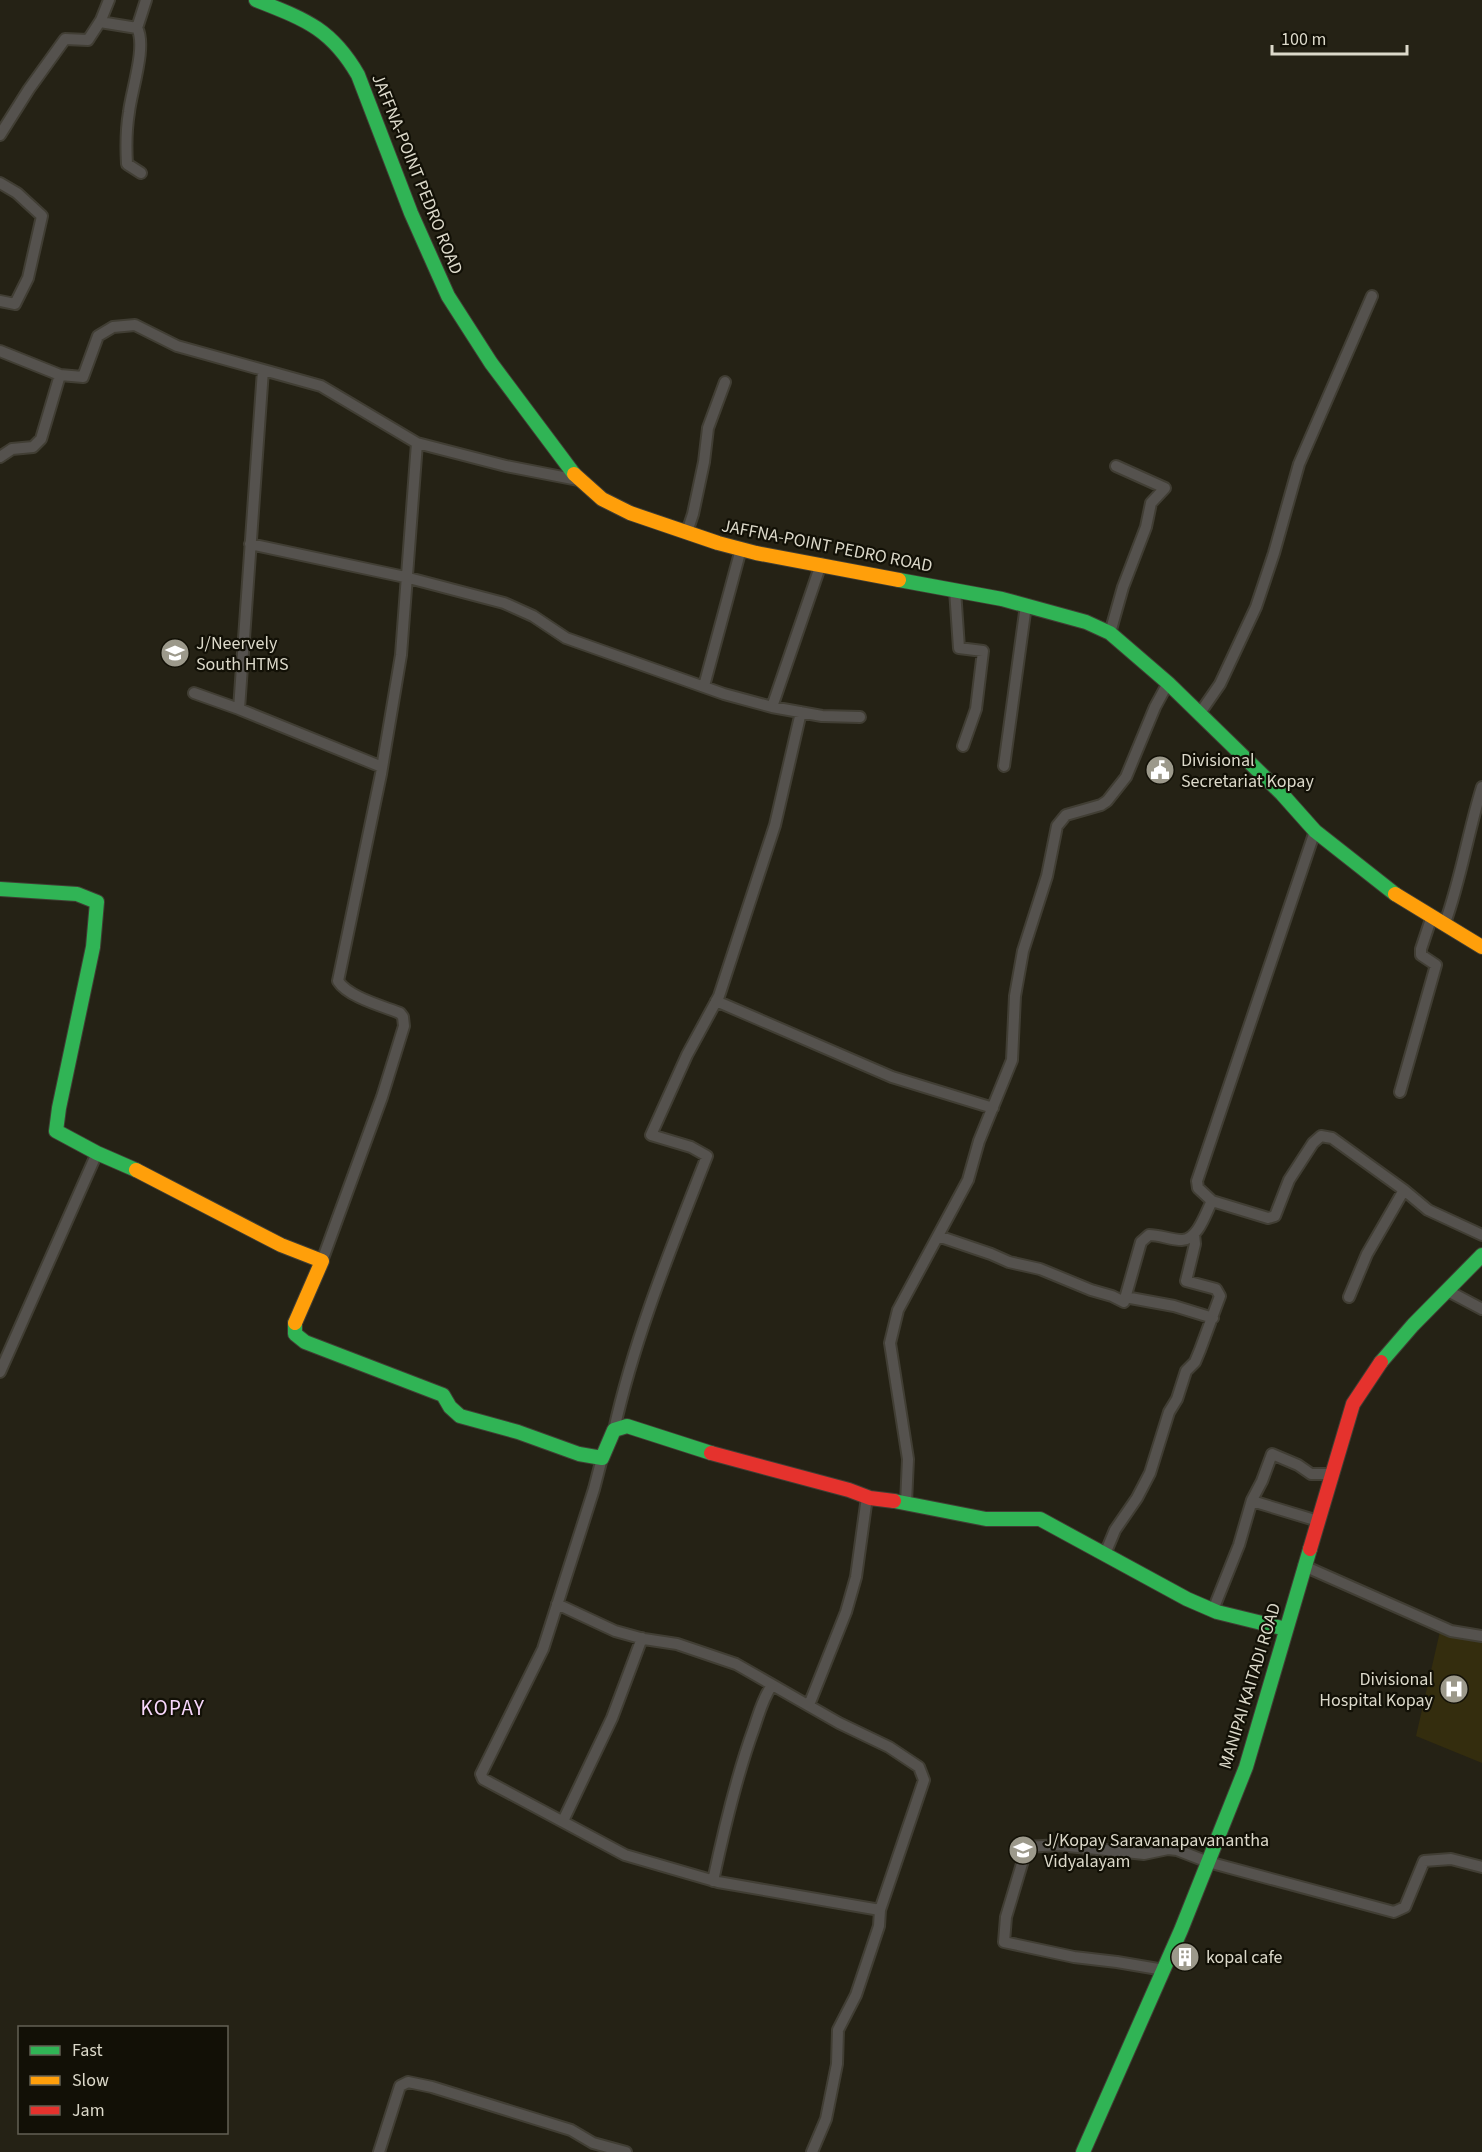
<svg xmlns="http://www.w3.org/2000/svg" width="1482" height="2152" font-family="'Source Sans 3',sans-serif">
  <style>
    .built { fill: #342d0e }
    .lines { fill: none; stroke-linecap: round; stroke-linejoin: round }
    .street-casing { stroke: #413e34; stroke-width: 14 }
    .fast-casing { stroke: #413e34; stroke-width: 16 }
    .slow-casing { stroke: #413e34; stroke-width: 16 }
    .jam-casing { stroke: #413e34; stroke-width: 16 }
    .street { stroke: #55524e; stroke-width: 10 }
    .fast { stroke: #30b455; stroke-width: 14 }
    .slow { stroke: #ff9f0a; stroke-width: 14 }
    .jam { stroke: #e5322d; stroke-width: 14 }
    .labels { text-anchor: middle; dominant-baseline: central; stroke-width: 4.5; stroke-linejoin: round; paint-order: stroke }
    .street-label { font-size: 18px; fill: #dcd9ca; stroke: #121006 }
    .poi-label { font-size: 18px; fill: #dcd9ca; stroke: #121006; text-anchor: start }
    .quarter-label { font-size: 21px; letter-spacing: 1.5px; fill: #f8d7fc; stroke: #121006 }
  </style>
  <rect width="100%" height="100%" fill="#252215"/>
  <path class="built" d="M1441,1627l41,15v121l-66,-27z"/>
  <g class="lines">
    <g class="street-casing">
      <path id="street" d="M100,22l37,6 9,-28
        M137,28c10,18 -6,64 -8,84 -3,18 -3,35 -2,52l14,9
        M0,135l29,-46 36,-50 23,1 13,-20 8,-20
        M0,183l17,10 25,23 -14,62 -13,26 -15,-3
        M0,351l60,24
        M0,457l12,-8 21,-2 8,-8 19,-64 23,2 15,-41 15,-9 22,-2 42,21 144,40 96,57 89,23 72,14
        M687,532l6,-18 11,-52 4,-34 17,-46
        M250,544l155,33 99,26 29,13 33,22 158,56 48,13 50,9 38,1
        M955,590l4,58 24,3 -7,58 -13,37
        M1110,633l13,-46 23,-60 5,-24 14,-15 -49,-22
        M704,686l37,-137
        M194,693l45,16 24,-339
        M772,707l49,-143
        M239,709l143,58
        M1200,713l20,-29 36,-77 18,-54 25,-89 73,-168
        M1004,766l22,-161
        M1315,831l-118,350 1,7 14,13 56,17 7,-2 14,-36 24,-37 8,-7 11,2 72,52 24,20 54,25
        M1445,923c16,-44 23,-91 37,-136
        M716,1001l176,76 101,31
        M1400,1092l36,-127 -15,-10v-6l11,-33
        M938,1236l53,18 18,8 31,7 51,21 21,6 12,6 17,-60 8,-7c11,0 22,5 33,5 16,0 24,-28 30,-39
        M322,1261l60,-164 22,-71 -1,-9 -3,-4c-18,-7 -52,-16 -62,-32l43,-207 20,-119 16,-212
        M1448,1291l34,18
        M1125,1297l49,9 39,12
        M1349,1297l18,-43 37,-64
        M0,1372l97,-219
        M614,1430c21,-95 58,-184 93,-274l-16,-9 -40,-12 36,-80 32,-59 56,-171 26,-113
        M602,1458l-8,31 -51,160 -62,125 2,5 142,76 93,27 162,28
        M1252,1501l66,20
        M906,1503l2,-44 -18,-116 8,-33 70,-130 11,-39 33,-81 3,-64 8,-45 24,-75 10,-50 9,-11 35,-10 6,-4 19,-24 29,-70 13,-24
        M1105,1554l10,-24 22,-32 13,-25 19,-61 8,-13 9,-28 9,-9 5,-12 20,-54 -4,-7 -30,-8 9,-37 -1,-10
        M1304,1566l147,65 31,5
        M557,1604l58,27 29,8 33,5 59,20 103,59 50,24 30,20 5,13 -44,130 -1,16 -23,69 -18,35 -1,34 -11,55 -14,33
        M1213,1610l26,-65 13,-45 10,-19 10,-27 26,11 13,9h21
        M809,1705l37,-93 10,-35 11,-80
        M563,1821l49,-103 30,-80
        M713,1881c11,-52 23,-104 41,-153 5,-15 9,-30 18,-43
        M1164,1970l-47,-8 -43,-5 -70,-15 2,-25 21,-70 32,-2 85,9 24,-5 9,1 31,12 186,50 11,-5 19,-46 27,-2 31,8
        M379,2152l21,-66 8,-4 24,5 139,43 22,13 33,9"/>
    </g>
    <g class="fast-casing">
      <path id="fast" d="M256,0c48,19 75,28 102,75l53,138 37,83 43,67 83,111
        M899,580l103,19 84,23 24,11 58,50 114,111 33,37 80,63
        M0,889l77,5 20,8 -4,45 -34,161 -3,23 41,22 39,17
        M295,1323v11l10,8 138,53 7,12 10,9 58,16 61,22 23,4 12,-28 13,-4 84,27
        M1381,1362l32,-37 69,-70
        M894,1501l92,18h54l147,80 30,13 69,17
        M1083,2152l98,-222 65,-163 64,-218"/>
    </g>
    <g class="slow-casing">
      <path id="slow" d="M574,474l28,25 28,14 88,30 38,10 143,27
        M1395,894l87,53
        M136,1170l145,75 41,16 -27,62"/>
    </g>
    <g class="jam-casing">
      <path id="jam" d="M711,1453l138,37 21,8 24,3
        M1310,1549l43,-145 28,-42"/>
    </g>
    <use href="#street" class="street"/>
    <use href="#fast" class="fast"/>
    <use href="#slow" class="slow"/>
    <use href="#jam" class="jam"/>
  </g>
  <defs>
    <g id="school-disc" transform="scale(1.5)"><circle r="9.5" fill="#9c998b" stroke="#121006"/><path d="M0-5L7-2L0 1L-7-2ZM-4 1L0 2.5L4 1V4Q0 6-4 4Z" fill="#fff"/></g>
    <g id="civic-disc" transform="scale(1.5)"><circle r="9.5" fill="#9c998b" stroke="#121006"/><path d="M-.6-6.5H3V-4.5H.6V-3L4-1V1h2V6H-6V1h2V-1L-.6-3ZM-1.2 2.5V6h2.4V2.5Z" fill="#fff"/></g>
    <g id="hospital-disc" transform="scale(1.5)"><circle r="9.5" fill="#9c998b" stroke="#121006"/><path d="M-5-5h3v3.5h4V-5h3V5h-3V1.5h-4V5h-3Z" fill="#fff"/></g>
    <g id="building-disc" transform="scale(1.5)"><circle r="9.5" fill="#9c998b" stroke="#121006"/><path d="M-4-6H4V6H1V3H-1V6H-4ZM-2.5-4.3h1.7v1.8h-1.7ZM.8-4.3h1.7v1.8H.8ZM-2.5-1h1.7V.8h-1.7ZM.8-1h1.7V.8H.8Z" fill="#fff"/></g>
  </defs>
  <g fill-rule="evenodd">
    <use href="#school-disc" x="175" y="653"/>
    <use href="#civic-disc" x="1160" y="770"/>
    <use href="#hospital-disc" x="1454" y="1689"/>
    <use href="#school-disc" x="1023" y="1850"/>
    <use href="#building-disc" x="1185" y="1957"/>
  </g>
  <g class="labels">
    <g class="street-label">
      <text transform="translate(417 174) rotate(68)">JAFFNA-POINT PEDRO ROAD</text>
      <text transform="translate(827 546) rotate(11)">JAFFNA-POINT PEDRO ROAD</text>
      <text transform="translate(1250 1686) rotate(-73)">MANIPAI KAITADI ROAD</text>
    </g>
    <g class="poi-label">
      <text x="196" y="643">J/Neervely<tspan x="196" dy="21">South HTMS</tspan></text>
      <text x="1181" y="760">Divisional<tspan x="1181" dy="21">Secretariat Kopay</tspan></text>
      <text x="1433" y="1679" text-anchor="end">Divisional<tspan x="1433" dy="21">Hospital Kopay</tspan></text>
      <text x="1044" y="1840">J/Kopay Saravanapavanantha<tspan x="1044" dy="21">Vidyalayam</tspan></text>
      <text x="1206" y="1957">kopal cafe</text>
    </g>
    <g class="quarter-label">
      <text x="173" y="1708">KOPAY</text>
    </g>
  </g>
  <rect x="18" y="2026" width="210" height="108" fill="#121006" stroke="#636054" stroke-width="1.5"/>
  <rect x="30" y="2046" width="30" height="9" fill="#30b455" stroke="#636054" stroke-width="1.5"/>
  <text x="72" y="2056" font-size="18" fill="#dcd9ca">Fast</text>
  <rect x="30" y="2076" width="30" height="9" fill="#ff9f0a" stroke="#636054" stroke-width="1.5"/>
  <text x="72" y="2086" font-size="18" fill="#dcd9ca">Slow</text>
  <rect x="30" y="2106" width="30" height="9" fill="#e5322d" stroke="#636054" stroke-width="1.5"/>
  <text x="72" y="2116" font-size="18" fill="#dcd9ca">Jam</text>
  <path d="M1272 45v9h135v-9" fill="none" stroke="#dcd9ca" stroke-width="3"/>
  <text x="1281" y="45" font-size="18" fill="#dcd9ca" stroke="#121006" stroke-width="4.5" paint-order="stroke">100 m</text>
</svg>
